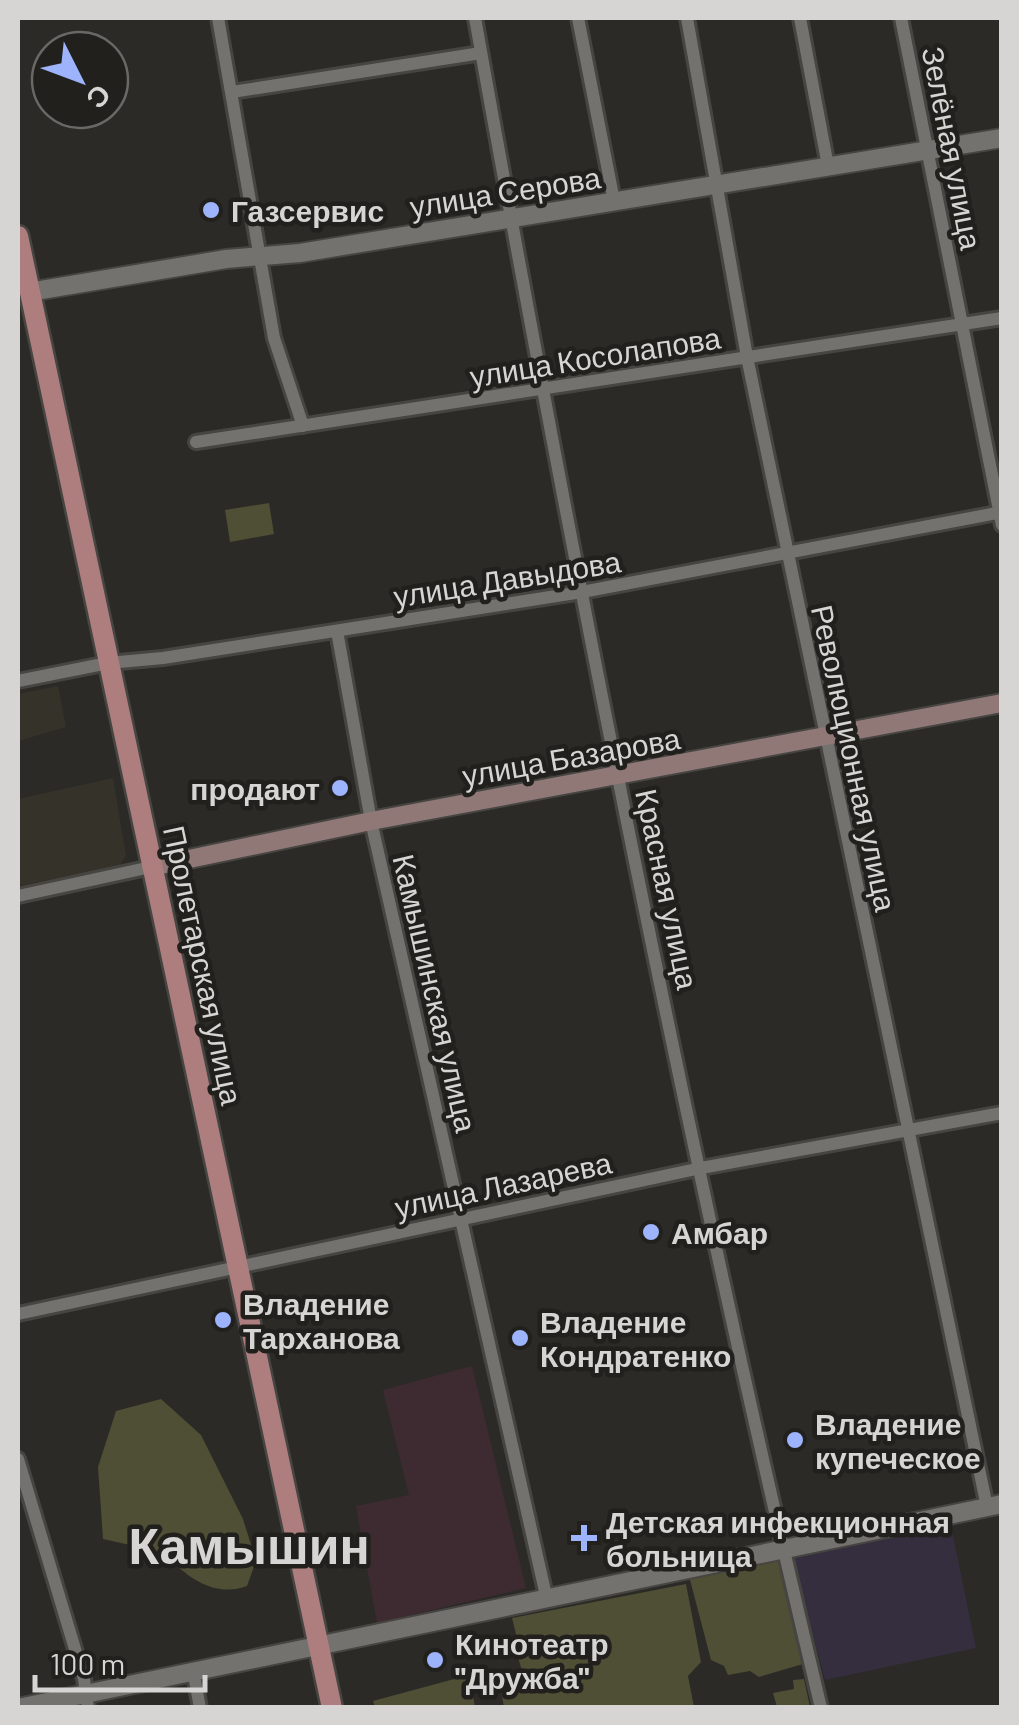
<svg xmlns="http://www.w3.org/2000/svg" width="1019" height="1725" font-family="Barlow,sans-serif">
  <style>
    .built { fill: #353229 }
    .industrial { fill: #3e2b32 }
    .education { fill: #342e3e }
    .green { fill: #4e4f35 }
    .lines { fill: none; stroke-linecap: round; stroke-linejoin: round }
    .minor-casing { stroke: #464542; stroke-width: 18 }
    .tertiary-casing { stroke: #464542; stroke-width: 22 }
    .secondary-casing { stroke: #464542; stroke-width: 22 }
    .primary-casing { stroke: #464542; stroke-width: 25 }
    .minor { stroke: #73726e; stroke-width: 12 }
    .tertiary { stroke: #73726e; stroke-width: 18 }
    .secondary { stroke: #907876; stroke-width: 18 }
    .primary { stroke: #ad7e7d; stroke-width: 20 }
    .poi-dot { fill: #9db4fd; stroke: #21201d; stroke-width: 4 }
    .labels { text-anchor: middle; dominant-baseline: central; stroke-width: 9; stroke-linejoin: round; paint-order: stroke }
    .street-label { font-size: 30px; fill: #d6d5d3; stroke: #21201d }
    .poi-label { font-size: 30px; font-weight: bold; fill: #d6d5d3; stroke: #21201d; text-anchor: start }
    .town-label { font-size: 50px; font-weight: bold; fill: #d6d5d3; stroke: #21201d }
  </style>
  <rect width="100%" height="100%" fill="#2b2a26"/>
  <path class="built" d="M58,686l8,41 -48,14v-47z
    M113,778l13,78 -7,10 -101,20v-87z"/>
  <path class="industrial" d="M472,1366l54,222 -149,35 -21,-117 53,-11 -26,-105z"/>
  <path class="education" d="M950,1521l26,127 -151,32 -33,-124z"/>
  <path class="green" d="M269,503l5,31 -44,8 -5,-32z
    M161,1399l40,36 42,84 13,42 -9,25c-31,12 -62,-8 -81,-33l-63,-14 -5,-72 18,-56z
    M781,1558l22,106 -44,13 -9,-6 -22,4 -4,-9 -13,-6 -22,-84z
    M686,1584l15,78 -13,14 6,31h-190l-5,-28 23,-8 -9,-31 4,-2 -5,-20z
    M469,1675l6,32h-100l-2,-6z
    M804,1679l6,28h-33l-4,-14 21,-4 -1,-9z"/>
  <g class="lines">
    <g class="minor-casing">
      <path id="minor" d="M218,18l56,320 29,88
        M475,18c101,565 212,1130 346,1690
        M578,18l36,183
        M687,18l60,339 240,1150
        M800,18l28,148
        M901,18l101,507
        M232,92l249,-39
        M196,442l806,-124
        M337,631l34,190 176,779
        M18,681l90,-18 55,-5 419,-66 420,-80
        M18,896l133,-29
        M18,1314l683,-146 301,-55
        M18,1459l66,220 4,29
        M193,1670l7,38"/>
    </g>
    <g class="tertiary-casing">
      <path id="tertiary" d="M29,292l197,-33 74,-6 702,-115
        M18,1708l984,-204"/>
    </g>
    <g class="secondary-casing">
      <path id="secondary" d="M151,867l220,-46 631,-118"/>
    </g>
    <g class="primary-casing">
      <path id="primary" d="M18,236l314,1472"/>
    </g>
    <use href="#minor" class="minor"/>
    <use href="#tertiary" class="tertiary"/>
    <use href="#secondary" class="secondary"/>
    <use href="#primary" class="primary"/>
  </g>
  <g class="poi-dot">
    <circle cx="211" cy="210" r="10"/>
    <circle cx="340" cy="788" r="10"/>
    <circle cx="651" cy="1232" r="10"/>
    <circle cx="223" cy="1320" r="10"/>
    <circle cx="520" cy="1338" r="10"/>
    <circle cx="795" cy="1440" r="10"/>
    <path d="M579 1523h10v10h10v10h-10v10h-10v-10h-10v-10h10z"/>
    <circle cx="435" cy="1660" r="10"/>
  </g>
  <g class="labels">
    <g class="street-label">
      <text transform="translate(953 148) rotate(79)">Зелёная улица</text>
      <text transform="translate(505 191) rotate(-9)">улица Серова</text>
      <text transform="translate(595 356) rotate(-9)">улица Косолапова</text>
      <text transform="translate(507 578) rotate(-9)">улица Давыдова</text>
      <text transform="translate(571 756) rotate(-10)">улица Базарова</text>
      <text transform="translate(855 758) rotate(78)">Революционная улица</text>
      <text transform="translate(668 889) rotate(78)">Красная улица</text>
      <text transform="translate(204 965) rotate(78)">Пролетарская улица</text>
      <text transform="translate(436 993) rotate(77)">Камышинская улица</text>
      <text transform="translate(503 1184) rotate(-12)">улица Лазарева</text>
    </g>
    <g class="poi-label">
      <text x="231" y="210">Газсервис</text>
      <text x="320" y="788" text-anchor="end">продают</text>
      <text x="671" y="1232">Амбар</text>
      <text x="243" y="1303">Владение<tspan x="243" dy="34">Тарханова</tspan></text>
      <text x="540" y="1321">Владение<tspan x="540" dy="34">Кондратенко</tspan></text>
      <text x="815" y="1423">Владение<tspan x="815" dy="34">купеческое</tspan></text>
      <text x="606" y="1521">Детская инфекционная<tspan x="606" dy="34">больница</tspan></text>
      <text x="455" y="1643">Кинотеатр<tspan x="455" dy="34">"Дружба"</tspan></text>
    </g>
    <g class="town-label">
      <text x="249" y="1544">Камышин</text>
    </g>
  </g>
  <rect width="1019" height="1725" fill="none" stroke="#d6d5d3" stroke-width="40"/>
  <g transform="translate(80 80) rotate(132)"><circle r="48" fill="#21201d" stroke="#696866" stroke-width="2.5"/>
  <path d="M0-8L18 38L0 25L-18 38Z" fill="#9db4fd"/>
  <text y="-15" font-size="28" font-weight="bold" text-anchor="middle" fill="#d6d5d3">С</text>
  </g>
  <path d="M35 1675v15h170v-15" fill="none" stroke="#d6d5d3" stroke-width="5"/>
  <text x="50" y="1675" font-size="30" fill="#d6d5d3" stroke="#21201d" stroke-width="8" paint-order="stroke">100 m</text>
</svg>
